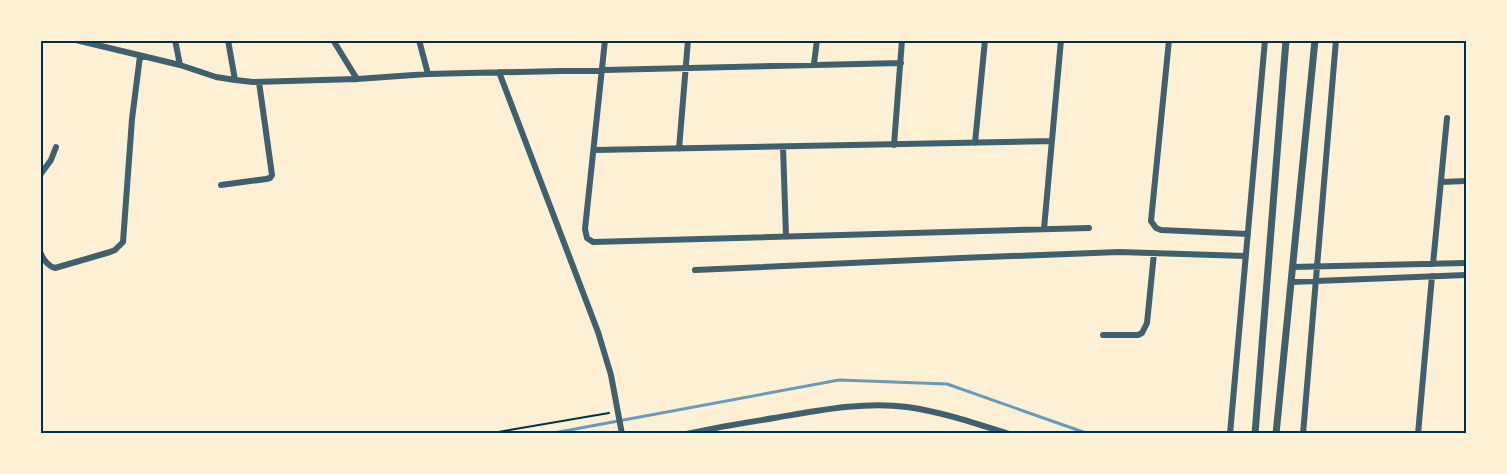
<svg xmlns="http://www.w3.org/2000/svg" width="1507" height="474" font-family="'PT Sans',sans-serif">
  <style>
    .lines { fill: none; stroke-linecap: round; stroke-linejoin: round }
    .stream { stroke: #669bbc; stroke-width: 3 }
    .path { stroke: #003049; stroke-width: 2 }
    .minor { stroke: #3f606c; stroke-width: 6 }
    .tertiary { stroke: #3f606c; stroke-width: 7 }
    .neatline { fill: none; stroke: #003049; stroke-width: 2 }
  </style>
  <rect width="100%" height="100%" fill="#fdf0d5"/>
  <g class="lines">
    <path class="stream" d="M548,434l291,-54 108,4 142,50"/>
    <path class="path" d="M486,434l123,-21"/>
    <path class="minor" d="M76,40l104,25 36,12 19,3 18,2 104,-3 71,-5 473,-11
      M175,40l5,25
      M228,40l7,40
      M333,40l24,39
      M419,40l9,34
      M605,40l-20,189 2,9 6,4 496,-14
      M1169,40l-18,181 5,7 5,2 87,4
      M814,64l3,-24
      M499,72l99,260 13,43 11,59
      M975,143l10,-103
      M894,145l8,-105
      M783,147l3,89
      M679,149l9,-109
      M594,150l458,-9
      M40,175l11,-15 5,-13
      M1441,182l25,-1
      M221,185l45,-6 4,-1 2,-3 -13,-93
      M1044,229l17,-189
      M40,252c3,7 7,14 15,16l55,-16 5,-2 8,-8 9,-123 8,-63
      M1433,264l14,-146
      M1293,267l173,-4
      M695,270l266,-12 158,-6 127,4
      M1291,282l175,-7
      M1103,335h35l4,-2 5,-10 7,-70
      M687,434c29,-7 58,-11 87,-16 42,-7 89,-17 133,-11 35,5 68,16 102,27
      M1230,434l35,-394
      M1303,434l33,-394
      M1418,434l14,-158"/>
    <path class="tertiary" d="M1255,434l31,-394
      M1276,434l39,-394"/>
  </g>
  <rect width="1507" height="474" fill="none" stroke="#fdf0d5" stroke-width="84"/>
  <rect x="42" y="42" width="1423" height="390" class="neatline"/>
</svg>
